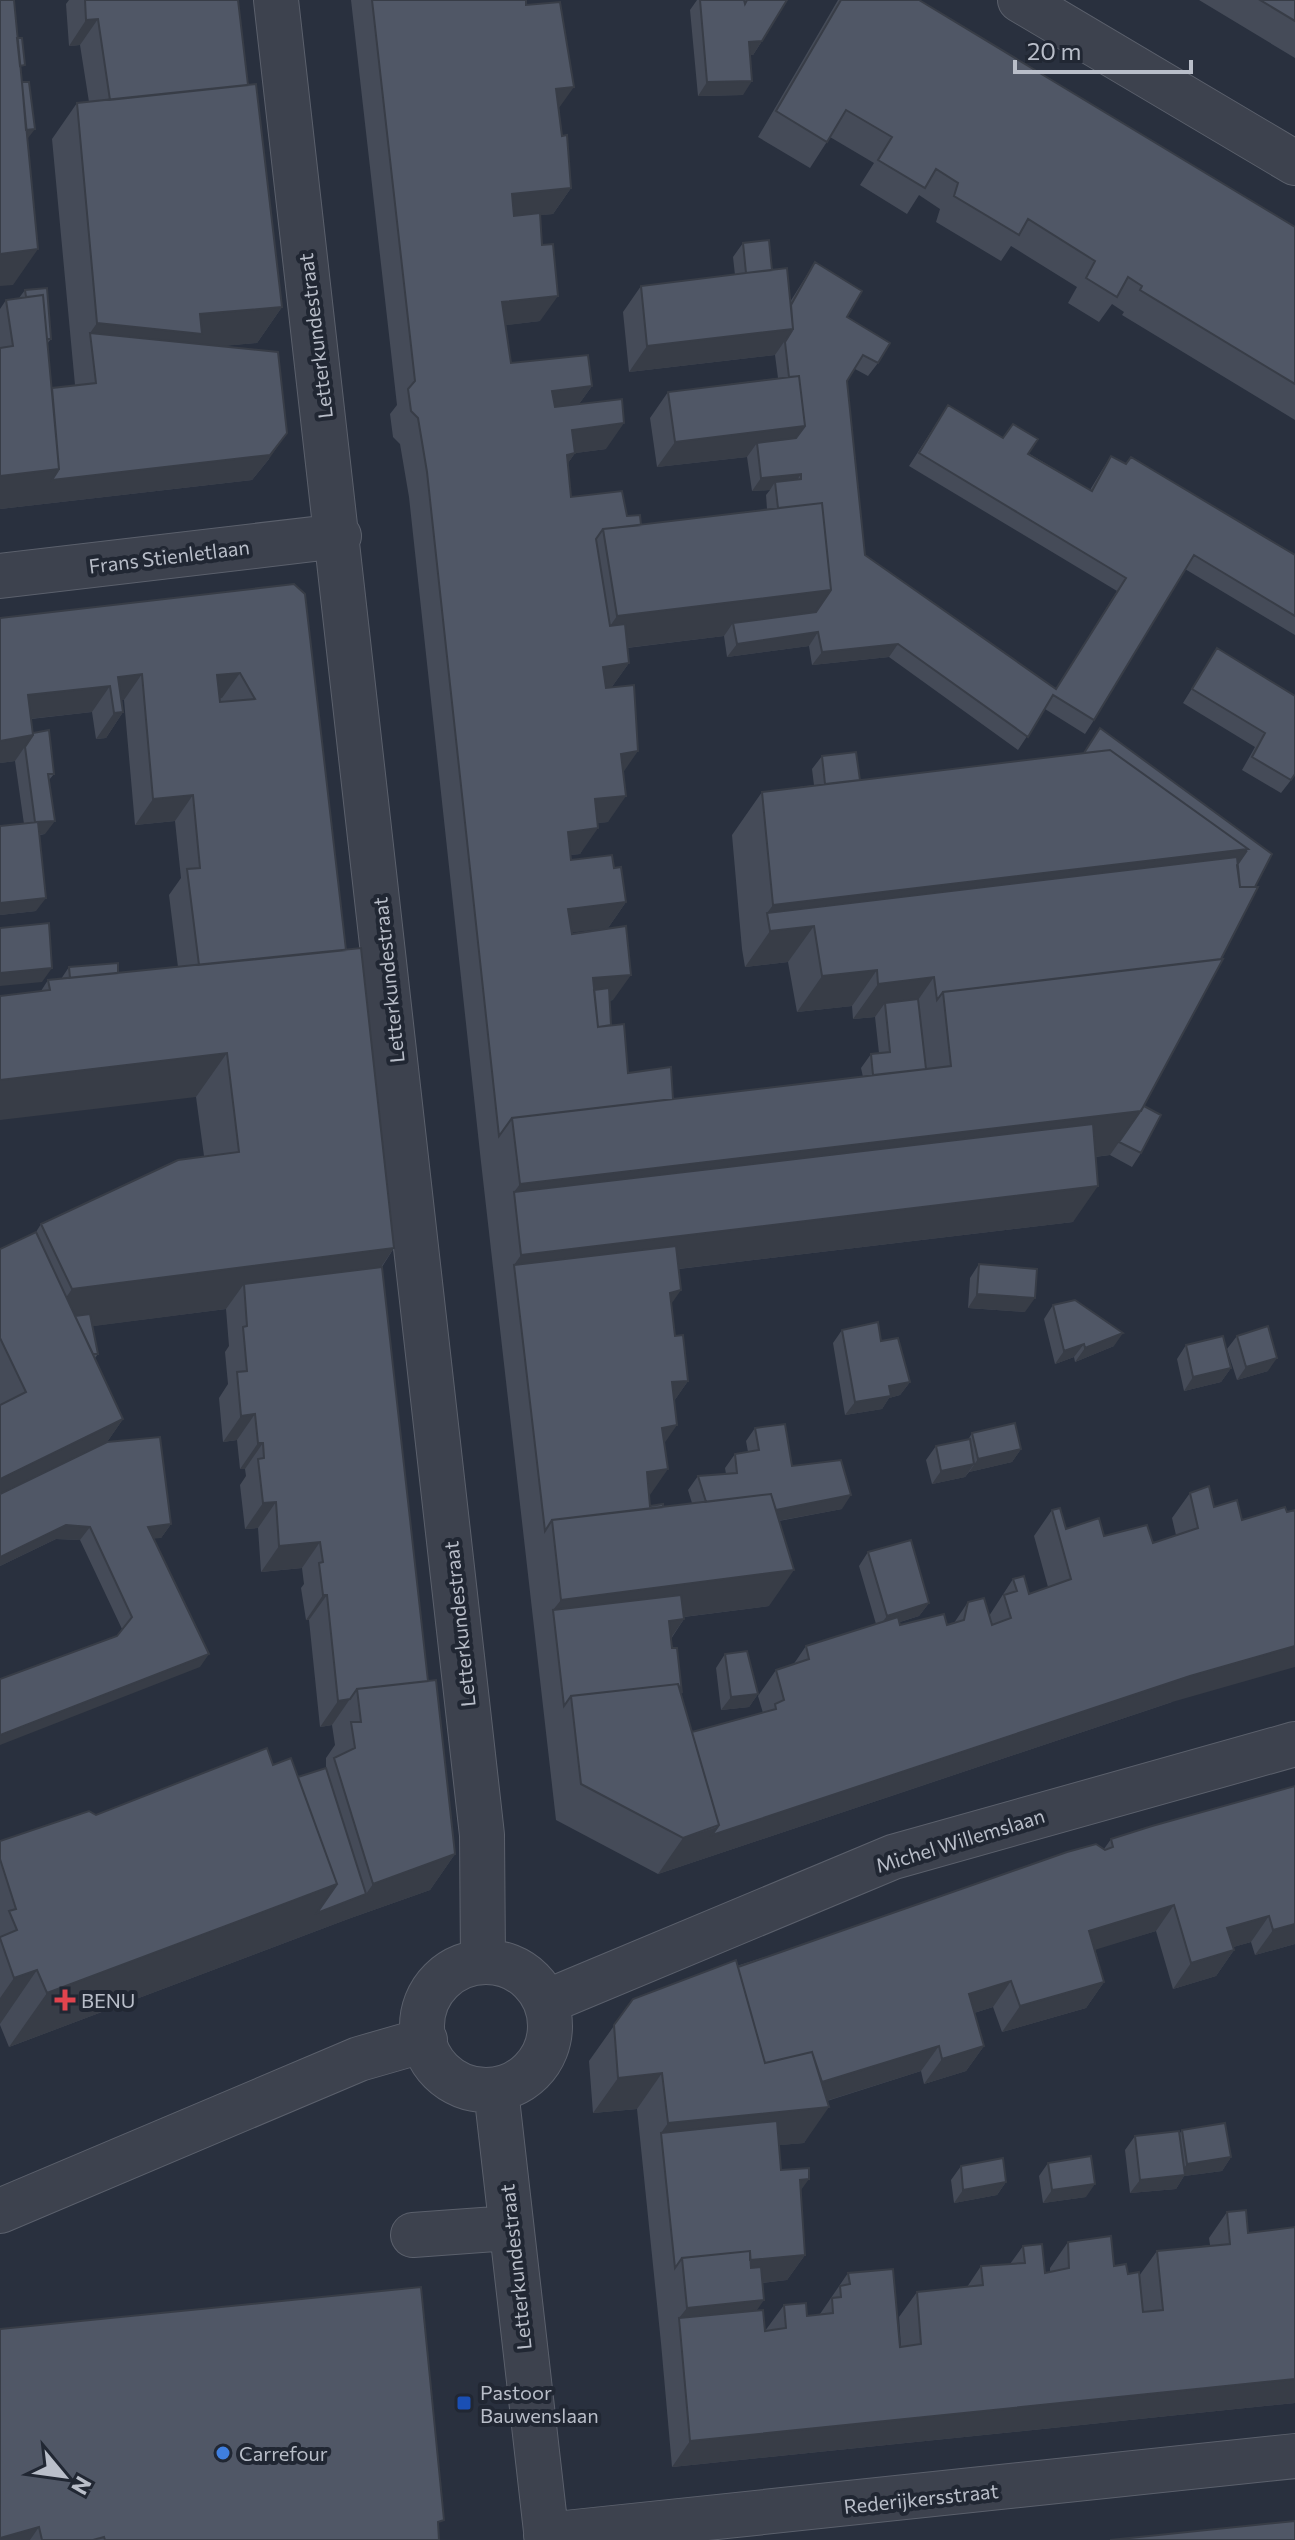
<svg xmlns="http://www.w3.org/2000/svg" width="1295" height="2540" font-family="Commissioner,sans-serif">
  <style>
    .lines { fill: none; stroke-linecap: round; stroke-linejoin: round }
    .minor-casing { stroke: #5b606c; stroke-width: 46 }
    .minor { stroke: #3d424e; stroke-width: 44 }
    .wall { fill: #454b58 }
    .shaded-wall { fill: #383d47 }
    .building { fill: #505766; stroke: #383d47; stroke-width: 2; fill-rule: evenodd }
    .health-dot { fill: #e0444e; stroke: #212733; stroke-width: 3 }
    .transit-dot { fill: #1a4fb4; stroke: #212733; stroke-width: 3 }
    .shop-dot { fill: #3f7fe0; stroke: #212733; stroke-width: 3 }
    .labels { text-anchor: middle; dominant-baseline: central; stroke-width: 8; stroke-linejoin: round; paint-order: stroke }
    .street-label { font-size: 20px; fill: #b9bec9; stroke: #212733 }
    .poi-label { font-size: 20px; fill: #b9bec9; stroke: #212733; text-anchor: start }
  </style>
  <rect width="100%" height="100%" fill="#29303e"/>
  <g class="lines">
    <g class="minor-casing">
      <path id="minor" d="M276,0l206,1835 1,126
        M1020,0l275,163
        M0,576l339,-40
        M422 2026a64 64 0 1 1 128 0a64 64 0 1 1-128 0Z
        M546,2002l347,-145 402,-113
        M496,2090l51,450
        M0,2211l359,-152 66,-19
        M413,2235l97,-7
        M546,2535l749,-79"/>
    </g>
    <use href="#minor" class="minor"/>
  </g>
  <path class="wall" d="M69,0h169l10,85 34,222 -25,36 -37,3 49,113 -17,21 -252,29v-200l6,-9 13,-2 6,-8 26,49 -4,5 5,44 23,-3 -23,-246 25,-36 12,-1 -9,-57 -11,1 -3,-42z
    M351,0h175l33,108 3,28 9,52 -18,26 -13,1v106l-34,4 5,38 81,23 -13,18 27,45 -31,4 -7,10 3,34 56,19 14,9 126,-16 -1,-14 4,-5 -18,1 -5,-34 -90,10 -7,-49 18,-26 110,-14 -3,-23 -146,17 -6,-60 18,-26 94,-11 -2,-18 10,-14 29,27 18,32 25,-40 32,55 31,46 -10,13 -13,-7 -8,12 18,174 191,134 61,-98 -208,-125 39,-61 142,85 12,-20 9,-14 184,99v80l-110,-66 -91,151 -9,14 -40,-25 -27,41 -129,-93 -77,8 -3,-19 -82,11 -3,-21 -97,12 2,15 -18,25 12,85 -15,49 -11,1 -17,31 -10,1 1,5 43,8 12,34 -18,26 -36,4 41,68 -4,1 2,24 17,48 45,26 190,-22 -2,-9 10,-14 8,-1 -4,-36 -22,2 -1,-13 -55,6 -9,-50 -43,5 -3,-18 -10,-114 30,-43 52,-7 -2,-16 10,-13 38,24 284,326 -3,47 -9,14 -22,-12 -15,2 -22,65 -394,47 -8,36 4,31 13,45 -14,20 -10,43 -15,51 1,11 13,1 29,-4 -4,-13 10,-14 28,-2 -1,-6 10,-14 13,-2 -2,-11 9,-13 37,38 50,43 -63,12 -10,85 -85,11v2l-13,20 10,55 11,38 71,-19 -5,-17 18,-26 17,-5 13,-19 70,-22 -17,-58 9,-14 61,51 -10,13 -19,6v3h47l7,-2 14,-21 21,14 24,-37 16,15 19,-7 -14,-51 18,-26 14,19 87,14 23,-8 -4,-17 18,-25 19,-7 -37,216 -514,172 -102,-54 -75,-658 -72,-665 -9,-53 -7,-7 -3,-23 7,-9z
    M697,0h47v2l1,-2h42l-25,41 -9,14h-3l-7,40 -45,1 -8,-86z
    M838,0h81l376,227v193l-173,-105 2,-3 -12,-8 -13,18 -31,-19 9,-16 -66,-41 -10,15 -65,-39 4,-13 -21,-14 -12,19 -47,-29 14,-22 -44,-26 -20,31 -52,-31z
    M1199,0h96v58z
    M294,584l52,366 48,298 -12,19 46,414 27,173 -25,36 -82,29 -339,128 -9,-22v-184l96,-26 177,-50 25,12 28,-9v-10l9,-13 -3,-20 -12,2 -11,-107h-3l-5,-32 3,-4 -2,-16 -41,4 -3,-44 -13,1 -5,-44 6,-9 -1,-7h-5l-3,-29 -14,2 -4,-44 9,-14 -3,-32 4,-6 -3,-37 -134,17 6,28 -3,4 28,61 -16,23 64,82 -10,14h-7l46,129 -83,-31 5,-7 -42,-89 -24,-1 -56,27v-317l36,-17 5,-8 163,-68 -8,-59 -155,-106 7,-11 13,-1 8,-12 49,6 60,-6 -9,-72 12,-17 -6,-57 -40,4 -11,-125h-2l1,12 -17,26 -10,1 -4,-27 -61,7 2,14 21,41 -5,6 -4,54 -5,1 -4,76 -36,4v-89l24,-2 -9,-63 -15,2v-145z
    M1217,648l78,127 -14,18 -39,-23 13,-23 -72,-44z
    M979,1264l46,48 -57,-4 2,-30z
    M1053,1305l61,41 -39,16 -1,-5 -19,7 -11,-45z
    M842,1330l39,11 29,41 -10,13 -11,3 -7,11 -37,6 -12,-72z
    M1237,1336l31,35 -31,9 -10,-31z
    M1186,1345l45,23 -10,14 -37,9 -7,-32z
    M972,1433l49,16 -9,13 -43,10 -4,5 -33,7 -6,-24 10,-14 32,-6z
    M725,1654l33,40 -9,13 -28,3 -5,-42z
    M1295,1786v158l-40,11 -4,-13 -18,5 1,3 -18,26 -43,13 -17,-58 -61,18 9,33 -18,26 -84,24 -9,-25 -19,6 10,33 -18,25 -42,13 -3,-13 -94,30 -23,42 -25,2 2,25 19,21 5,64 -18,25 -25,3 -5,27 8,21 19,-26 23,11 13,-2 28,-41 53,74 -2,-30 18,-25 50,-5 14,-21 29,-2 13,-18 22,27 5,-1v-4l18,-26 60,32 11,2 18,-25 53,-6 -1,-7 18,-26 21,21 47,-6v176l-623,64 -11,-124 -24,-234 -44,4 -4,-52 44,-62 471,-150 7,-10z
    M1182,2130l49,27 -9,14 -38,5 -8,13 -46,4 -5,-43 10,-14 45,-3z
    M1048,2163l38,34 -43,6 -4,-27z
    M961,2166l45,16 -9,13 -43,8 -3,-23z
    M0,2329l438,200 1,11h-439z"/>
  <path class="shaded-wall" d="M98,19l-18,26 -11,1 17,-26z
    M762,41l-9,14h-14l10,-13z
    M752,81l-9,14 -45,1 9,-14z
    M574,87l-18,25v-23z
    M35,129l-10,13 -16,-11z
    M571,188l-18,26 -59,6 18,-26z
    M38,249l-25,36 -13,1v-32z
    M558,296l-18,25 -56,7 18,-26z
    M282,307l-25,36 -65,6 -102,-16 7,-10z
    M793,329l-18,26 -146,17 18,-26z
    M592,386l-18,25 -40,5 18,-25z
    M624,423l-18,26 -52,7 18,-26z
    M805,426l-18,26 -30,-9 -10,14 -90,10 18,-25z
    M287,433l-18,26 -17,21 -252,29v-33z
    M575,453l-18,26 10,-24z
    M801,474l-9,14 -17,-6 -5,8 -18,1 9,-13z
    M831,590l-25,36 -73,-3 -9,13 -132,16 25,-36z
    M818,632l-9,14 -82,11 10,-13z
    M898,644l-9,13 -77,8 10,-13z
    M629,663l-18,25 -26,5 18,-26z
    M240,673l-18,25 -23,3 18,-26z
    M142,674l-18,26 -12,1 6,-24z
    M110,686l-18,26 -82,9 18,-26z
    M123,712l-17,26 -10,1 18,-26z
    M33,735l-18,26 -15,2v-22z
    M638,751l-18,26 1,-23z
    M193,795l-18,26 -40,4 18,-26z
    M626,796l-18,26 -31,3 18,-26z
    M55,821l-10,13 -20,2 10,-14z
    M598,828l-18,26 -30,3 18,-25z
    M1242,849h6l-30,44 -404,33 -26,36 -43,5 25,-36 -3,-18 6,-8z
    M46,898l-10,13 -36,4v-12z
    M626,902l-18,26 -57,7 17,-26z
    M52,968l-10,14 -42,4v-13z
    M877,970l-25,36 -55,6 25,-36z
    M631,975l-18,25 -27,3 7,-25z
    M934,977l-25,36 -24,-10 -10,14 -22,2 25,-35z
    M227,1053l-31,44 -196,23v-40z
    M1141,1111l-31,44 -592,70 -4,-33 6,-8z
    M1098,1186l-25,36 -556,66 -3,-23 7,-10z
    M394,1248l-30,44 -120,-8 -18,25 -170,22 -5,-12 21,-30z
    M681,1290l-18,26 7,-23z
    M977,1294l58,4 -10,14 -57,-4z
    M1123,1333l-9,13 -39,16 10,-14z
    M1084,1344l-10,13 -19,7 9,-13z
    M1277,1358l-9,13 -31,9 9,-13z
    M1231,1368l-10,14 -37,9 9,-14z
    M688,1381l-18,26 2,-25z
    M910,1382l-10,13 -11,3 -7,11 -37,6 10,-13 34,-16z
    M255,1414l-18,26 -14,2 18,-26z
    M123,1419l-25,36 -98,47v-23z
    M677,1425l-18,26 3,-23z
    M258,1443h5l-18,26h-5z
    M1021,1449l-9,13 -43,10 9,-13z
    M974,1464l-9,13 -33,7 9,-13z
    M668,1469l-18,26 -3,-23z
    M851,1495l-9,14 -140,26 10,-13z
    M276,1502l-18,26 -13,1 18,-26z
    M171,1524l-10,14 -22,2 9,-13z
    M66,1525l24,2 -10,13 -24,-1 -56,27v-9z
    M320,1542l-18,26 -41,4 18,-26z
    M794,1570l-25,36 -213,27 -3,-23 8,-10z
    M323,1595h4l-18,25h-3z
    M929,1603l-10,13 -42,13 10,-13z
    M684,1619l-18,26 3,-24z
    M1295,1646v21l-123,35 -514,172 25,-36 507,-162z
    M209,1654l-9,13 -200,78v-10z
    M758,1694l-9,13 -28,3 10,-13z
    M350,1699l-18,26 -12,2 18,-26z
    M455,1854l-25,36 -82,29 -339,128 38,-54 290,-109 29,10 7,-10z
    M1174,1905l-18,26 -84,26 17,-26z
    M1269,1916l-18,26 -42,12 18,-26z
    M1295,1924v20l-40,11 18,-25z
    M1234,1950l-18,26 -43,13 18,-26z
    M37,1970l-37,54v-26l14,-20z
    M1011,1981l-18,26 -42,13 18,-26z
    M1104,1982l-18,26 -84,24 18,-26z
    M939,2046l-18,25 -124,39 32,-3 -25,36 -141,13 -2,-23 7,-10 145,-38z
    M984,2046l-18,25 -42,13 18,-25z
    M662,2073l-25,36 -44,4 25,-35z
    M1231,2157l-9,14 -38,5 -8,13 -46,4 10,-13 38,-4 9,-12z
    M809,2179l-18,25 9,-24z
    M1006,2182l-9,13 -43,8 9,-13z
    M1095,2184l-9,13 -43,6 9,-13z
    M805,2255l-18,25 -102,11 -2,-24z
    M764,2300l-25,36 -60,-18 8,-10z
    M1295,2379v24l-623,64 18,-26z
    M39,2527l-9,13h-30v-2z"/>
  <path class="building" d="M0,0h14l24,249 -38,5z
    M85,0h153l10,85 -138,15 -12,-81 -12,1z
    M372,0h154v5l34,-3 14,85 -18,2 6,47 5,-1 4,53 -59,6 2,22 26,-3 2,32 11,-1 5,52 -56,6 9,61 77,-8 4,31 -40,5 3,16 67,-8 2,24 -52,7 3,23 -8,2 4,42 51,-6 5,25 13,-1 1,10 -38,4 -7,10 14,87 15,-2 4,39 -26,4 3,21 28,-3 4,66 -17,3 5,42 -31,3 3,29 -30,4 3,28 41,-5 2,13 7,-1 5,35 -58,7 4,25 54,-8 5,49 -38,3 5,49 26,-3 4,49 43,-6 2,32 -161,19 -13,18 -72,-664 -9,-54 -7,-7 -3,-22 7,-8z
    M700,0h44l1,4 2,-4h40l-25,41 -13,1 3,39 -45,1z
    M841,0h78l376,227v157l-155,-94 2,-4 -14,-9 -11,20 -31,-19 9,-17 -67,-42 -9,16 -65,-39 4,-13 -22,-14 -11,19 -47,-28 14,-23 -46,-27 -19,32 -51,-31z
    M1260,0h35v21z
    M17,38h5l3,27 -5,1z
    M22,82h7l6,47 -9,1z
    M256,84l26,223 -82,7 2,20 -105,-11 -20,-220z
    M769,240l3,30 -26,3 -3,-30z
    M815,262l47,29 -15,26 43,26 -12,20 -15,-8 -16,26 18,174 191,134 70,-111 -207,-125 29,-48 55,33 10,-14 25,15 -10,15 64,37 19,-35 15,8 5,-7 164,98v61l-101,-61 -100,165 -41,-25 -25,42 -130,-93 -76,8 -4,-20 -81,12 -4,-21 83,-11 15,-22 -9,-87 -44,5 -3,-26 26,-3v-5l-40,4 -4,-35 39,-5 9,-12 -6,-50 -10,1 -4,-35 8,-13 -2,-24z
    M787,268l6,61 -146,17 -6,-60z
    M47,288l4,51h-4l-4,-44 -17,2 -1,-7z
    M43,295l16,174 -59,7v-128l13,-2 -7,-46z
    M90,333l188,19 9,81 -17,22 -218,25 7,-11 -7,-81 44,-5z
    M799,376l6,50 -130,16 -7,-50z
    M822,503l9,87 -214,26 -14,-87z
    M294,584l11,10 41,356 -147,15 -12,-96 13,-1 -7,-73 -40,4 -11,-125 -24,3 5,35 -9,1 -4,-27 -82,9 5,40 -33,6v-123zM240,673l15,26 -35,3 -3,-27z
    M1217,648l78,48v78l-4,6 -39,-23 13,-24 -73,-44z
    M1100,728l172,126 -17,33h-15l-3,-22 11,-16 -138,-99 -26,3z
    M49,730l5,44h-6l7,47 -20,1 -10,-75 8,-12v-2z
    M1110,750l138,99 -475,56 -11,-113z
    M856,752l4,28 -35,4 -3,-28z
    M38,822l8,76 -46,5v-77z
    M1237,857l3,30h18l-37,72 -278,33 -6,8 -3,-23 -56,7 -1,-14 -55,6 -8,-50 -44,5 -3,-18z
    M49,923l3,45 -52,5v-45z
    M361,948l33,300 -322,41 -31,-65 137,-64 61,-8 -12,-99 -227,27v-84l50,-6 -2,-10z
    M1223,959l-82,152 -621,73 -8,-66 439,-52 -8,-74z
    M118,963v10l-48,5 -1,-11z
    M609,988l2,37 -13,2 -4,-37z
    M918,999l8,70 -53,6 -2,-21 19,-2 -5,-49z
    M1144,1106l17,9 -20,38 -22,-11z
    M1093,1124l5,62 -577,69 -7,-63z
    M36,1232l87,187 -123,60v-74l26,-13 -26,-54v-89z
    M676,1246l5,44 -11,3 5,43 8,-1 5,46 -16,1 5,43 -15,3 6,41 -21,3 3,34 13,-2v3l-111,13 -7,11 -31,-266z
    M979,1264l58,5 -2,29 -58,-4z
    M382,1267l46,414 -71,8 -7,10 -12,2 -11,-106h-4l-4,-32 4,-1 -3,-20 -41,4 -3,-44 -13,1 -5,-44 6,-1 -1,-15h-5l-3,-29 -14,2 -4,-44 10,-1 -4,-44 4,-1 -3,-42z
    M1075,1300l48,33 -38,15 -1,-4 -20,7 -11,-46z
    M90,1314l8,40h-5l-18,-38z
    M878,1322l3,19 17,-3 12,44 -21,4 2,10 -36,6 -13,-72z
    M1268,1326l9,32 -31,9 -9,-31z
    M1223,1336l8,32 -38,9 -7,-32z
    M1015,1423l6,26 -43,10 -6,-26z
    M785,1424l7,42 49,-6 10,35 -75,15 -5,-16 -65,8 -8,-26 39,-3 -2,-19 24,-4 -4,-22z
    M160,1437l11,87 -23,3 61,127 -209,81v-56l117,-43 15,-19 -42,-90 -24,-2 -66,32v-63l107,-52z
    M970,1439l4,25 -33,7 -5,-25z
    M1209,1486l5,21 23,-7 5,20 43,-13 2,5 8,-2v136l-105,30 -478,159 7,-10 -27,-93 84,-23 -1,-5 9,-4 -8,-30 33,-11 -3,-13 92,-29 2,8 44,-11 3,11 17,-5 4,-18 16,-4 8,27 19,-7 -7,-23 13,-4 -4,-12 11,-3 5,18 42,-15 -19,-69 8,-2 6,21 33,-11 5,18 43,-11 6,18 45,-15 -8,-35z
    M771,1494l23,76 -233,30 -9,-80z
    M911,1540l18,63 -42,13 -19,-64z
    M681,1595l3,24 -15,2 3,27h5l5,45 -4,-9 -107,12 -7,10 -11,-96z
    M747,1651l11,43 -27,3 -6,-43z
    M436,1680l19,174 -82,30 -39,-126 21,-10 -4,-26h10l-4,-33z
    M678,1684l41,141 -36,13 -102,-54 -10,-88z
    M267,1748l6,17 18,-7 46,126 -290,109 -10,-23 -23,8 -14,-40v-1l17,-7 -8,-19 7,-2 -16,-50v-18l89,-30 7,4z
    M326,1768l40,126 -49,19 20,-29 -39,-107z
    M1295,1786v138l-22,6 -4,-14 -42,12 7,22 -43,13 -17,-58 -85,26 15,51 -84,24 -9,-25 -42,13 15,52 -42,13 -3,-13 -117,36 -10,-30 -47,11 -27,-96 329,-115 29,-8 9,6 8,-3 -2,-8 41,-13z
    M736,1960l29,103 47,-11 17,55 -161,16 -6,-50 -44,5 -4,-53 19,-26z
    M777,2121l4,49 28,-2v11l-9,1 5,75 -55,5v-9l-68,7 -7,10 -14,-135z
    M1225,2123l6,34 -44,7 -5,-34z
    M1179,2131l6,44 -45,5 -5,-44z
    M1091,2156l4,28 -43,6 -4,-27z
    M1003,2158l3,24 -43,8 -2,-24z
    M1246,2210l2,23 47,-6v152l-605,62 -11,-123 84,-8 2,21 21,-3 -2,-23 22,-2 1,13 26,-3 -1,-15 9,-1 -1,-11 10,-2 -2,-11 45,-4 7,78 21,-3 -4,-52 66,-7 -2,-19 44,-3 -2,-17 19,-2 3,29 24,-5 -1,-26 43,-6 3,30 12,-2 2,10 11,-2 4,40 20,-2 -6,-59 73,-7 -3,-32z
    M750,2251l1,17 10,-1 3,33 -77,8 -5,-50z
    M421,2287l23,233 -6,2 1,18h-334l-1,-3 -11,3h-51l-3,-13 -39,11v-209z
    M1295,2521v19h-185z"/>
  <path class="health-dot" d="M61 1988h8v8h8v8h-8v8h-8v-8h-8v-8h8z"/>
  <rect class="transit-dot" x="456" y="2395" width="16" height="16" rx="4"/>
  <circle class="shop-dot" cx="223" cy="2453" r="8"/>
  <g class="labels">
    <g class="street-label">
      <text transform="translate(315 336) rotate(-97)">Letterkundestraat</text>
      <text transform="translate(169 556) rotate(-7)">Frans Stienletlaan</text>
      <text transform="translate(388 980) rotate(-96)">Letterkundestraat</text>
      <text transform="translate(459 1624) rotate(-96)">Letterkundestraat</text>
      <text transform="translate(960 1840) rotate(-17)">Michel Willemslaan</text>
      <text transform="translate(515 2267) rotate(-96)">Letterkundestraat</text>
      <text transform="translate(921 2498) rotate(-6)">Rederijkersstraat</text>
    </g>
    <g class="poi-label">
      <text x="81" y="2000">BENU</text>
      <text x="480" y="2392">Pastoor<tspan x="480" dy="23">Bauwenslaan</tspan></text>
      <text x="239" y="2453">Carrefour</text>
    </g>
  </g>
  <g transform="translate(64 2476) rotate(119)" stroke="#212733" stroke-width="6" paint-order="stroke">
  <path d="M0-6L14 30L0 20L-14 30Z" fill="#b9bec9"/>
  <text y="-12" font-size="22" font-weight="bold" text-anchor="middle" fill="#b9bec9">N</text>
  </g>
  <path d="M1015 60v12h176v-12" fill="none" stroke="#b9bec9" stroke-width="4"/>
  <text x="1027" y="60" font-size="24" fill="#b9bec9" stroke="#212733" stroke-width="6" paint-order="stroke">20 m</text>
</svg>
